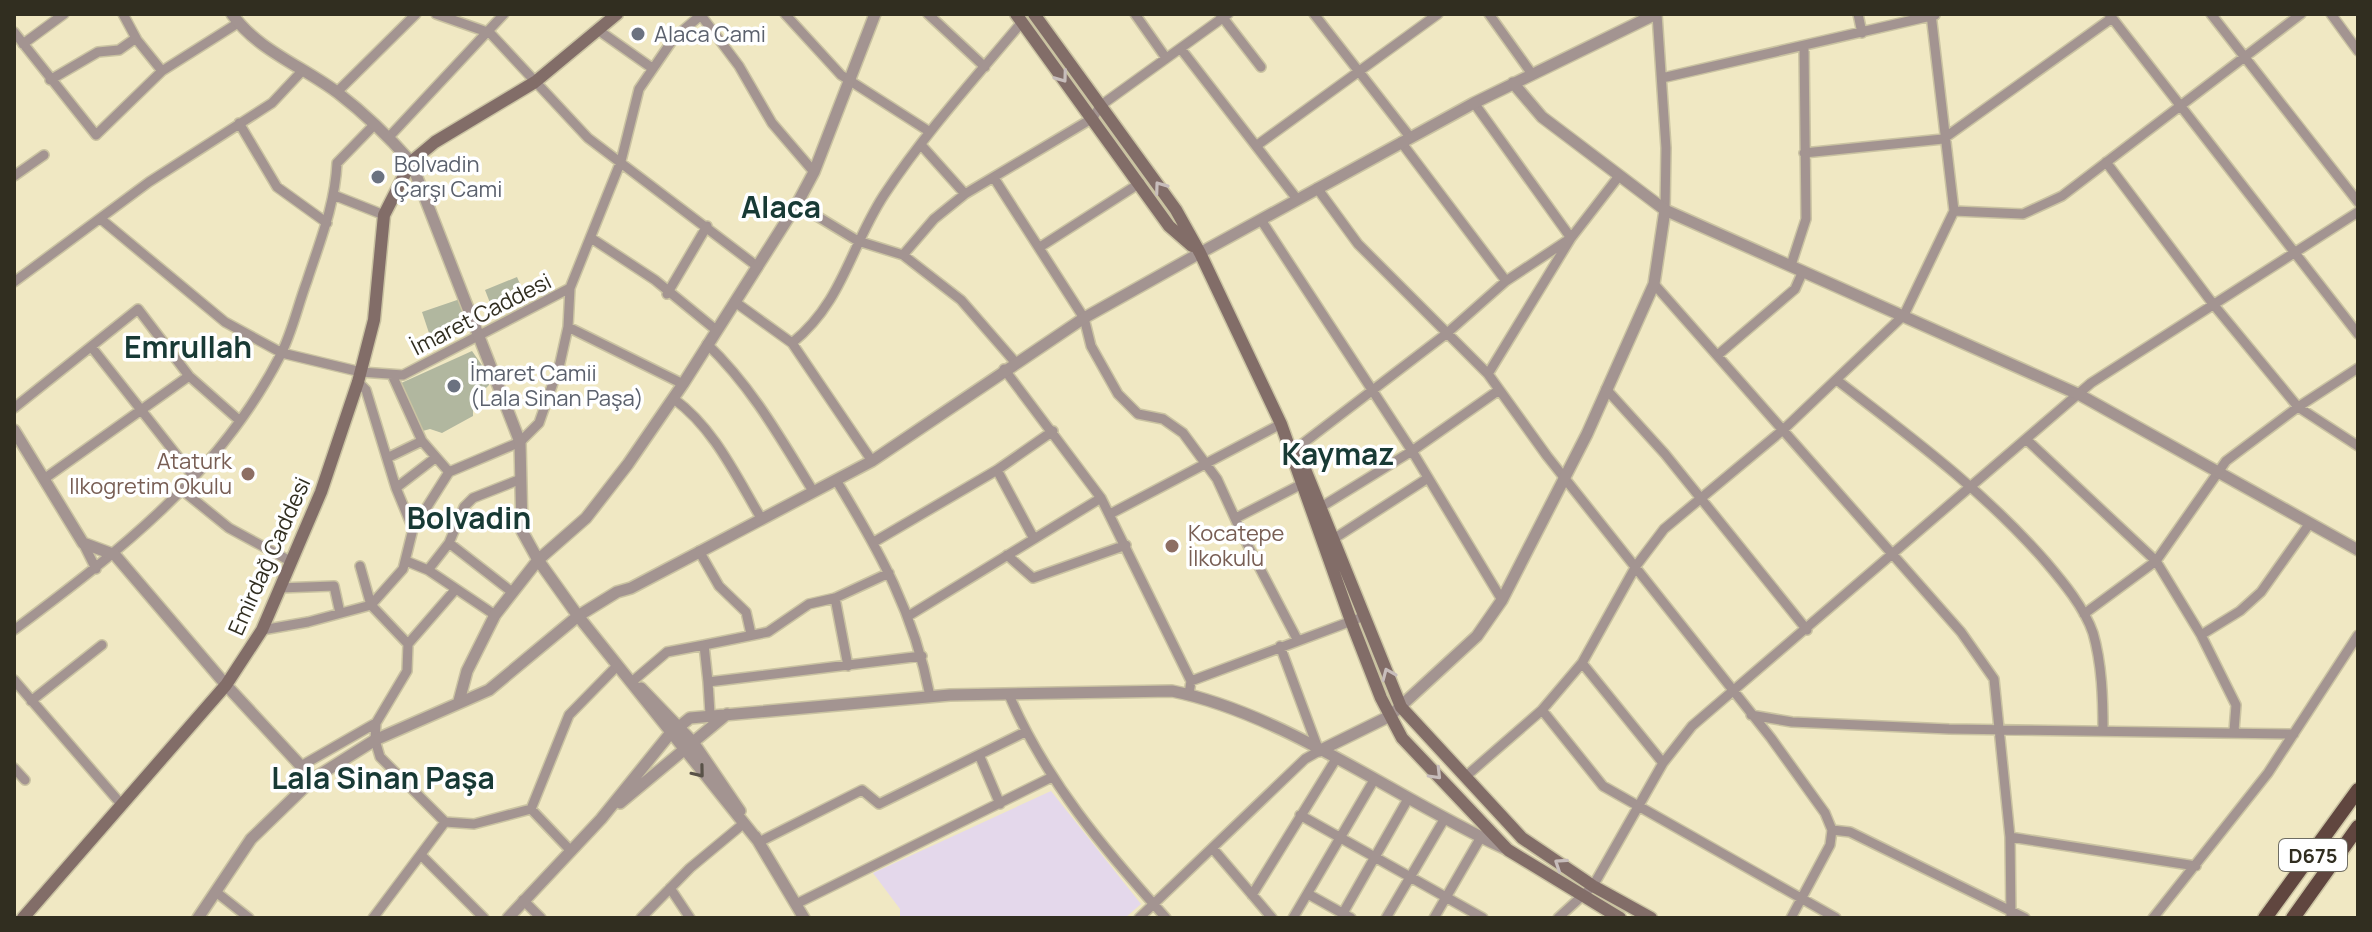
<svg xmlns="http://www.w3.org/2000/svg" width="2372" height="932" font-family="Manrope,sans-serif">
  <style>
    .commercial { fill: #e4d8eb }
    .green { fill: #b1b79f }
    .lines { fill: none; stroke-linecap: round; stroke-linejoin: round }
    .minor-casing { stroke: #cac3a2; stroke-width: 12 }
    .tertiary-casing { stroke: #cac3a2; stroke-width: 14 }
    .secondary-casing { stroke: #cac3a2; stroke-width: 15 }
    .trunk-casing { stroke: #cac3a2; stroke-width: 17 }
    .minor { stroke: #a39491; stroke-width: 9 }
    .tertiary { stroke: #a39491; stroke-width: 11 }
    .secondary { stroke: #826d68; stroke-width: 12 }
    .trunk { stroke: #60463f; stroke-width: 14 }
    .oneway { stroke: #c7bdbb }
    .oneway2 { stroke: #595248 }
    .worship-dot { fill: #6b7280; stroke: #fff; stroke-width: 3 }
    .education-dot { fill: #8d6e63; stroke: #fff; stroke-width: 3 }
    .labels { text-anchor: middle; dominant-baseline: central; stroke-width: 7; stroke-linejoin: round; paint-order: stroke }
    .shield { fill: #fff; stroke: #6f6d63; stroke-width: 2 }
    .shield-label { font-size: 20px; font-weight: bold; fill: #312e20 }
    .worship-label { font-size: 22px; fill: #5b616d; stroke: #fff; text-anchor: start }
    .street-label { font-size: 22px; fill: #312e20; stroke: #fff }
    .education-label { font-size: 22px; fill: #785e54; stroke: #fff; text-anchor: end }
    .district-label { font-size: 30px; font-weight: bold; fill: #183a35; stroke: #fff }
  </style>
  <rect width="100%" height="100%" fill="#f0e8c3"/>
  <path class="commercial" d="M1051,791l90,113 -16,14h-225v-9l-27,-36z"/>
  <path class="green" d="M517,277l10,23 -33,13 -9,-23z
    M460,299l10,30 -38,13 -10,-30z
    M472,351l14,20 3,14 -16,16v15l-31,17 -12,-4 -11,3 -20,-48z"/>
  <g class="lines">
    <g class="minor-casing">
      <path id="minor" d="M123,14l14,26 25,31
        M436,14l54,19 98,105 170,129
        M700,14l39,52 33,57 42,49
        M785,14l56,61 89,57
        M928,14l57,53
        M1135,14l31,44
        M1220,14l41,53
        M1314,14l96,123
        M1489,14l43,60
        M1657,14l9,134 -1,62
        M1858,14l4,19
        M2109,14l249,320
        M2211,14l147,188
        M2331,14l27,37
        M598,30l54,38
        M14,32l82,103 66,-64 76,-48
        M23,44l41,-30
        M1181,49l116,150
        M1662,78l273,-63
        M50,80l48,-28 21,-2 17,-12
        M337,92l79,-78
        M1474,103l97,135 -83,136
        M239,123l38,64 50,36
        M389,137l115,-123
        M1401,142l105,139
        M922,146l43,48
        M1256,146l182,-132
        M1804,153l139,-14 169,-121
        M2106,162l107,142 85,103 60,39
        M14,176l30,-21
        M994,178l90,140 7,28 27,48 20,20 25,5 20,14 34,46 28,61 52,99
        M1317,188l41,56 130,130 59,82 224,282 54,75 7,17 -2,15 -39,73
        M336,196l48,19
        M797,204l61,37 45,14 58,45 54,62
        M1954,211l69,3 39,-18 239,-182
        M102,220l123,102 57,31 79,19 42,3 167,-87
        M1261,220l151,231 90,149
        M591,238l64,42 61,50
        M1040,247l100,-64
        M903,255l31,-36 31,-25 128,-76 7,-12 128,-92
        M1791,265l15,-46 -2,-173
        M14,282l135,-100 123,-79 31,-33
        M1654,284l307,348 33,47 16,158 1,81
        M667,294l40,-68
        M735,302l57,41 80,118
        M568,327l115,57
        M792,343c51,-41 58,-96 92,-148 41,-62 91,-117 138,-173
        M707,344c45,43 74,95 106,147
        M93,349l101,128
        M1719,354l76,-65 8,-18
        M1004,369l97,129 90,183 -2,13
        M393,377l29,64 27,31
        M1838,381c74,57 146,110 208,181 17,20 38,45 47,71 9,31 10,66 10,98
        M358,382l8,8 30,98 17,41
        M1606,389l59,65 142,176
        M674,399c40,29 62,77 87,119
        M14,408l124,-99 51,67 51,45
        M2028,441l128,120 45,74 35,70 -2,26
        M1293,451l153,-117 60,-53 65,-43 48,-62
        M387,458l35,-17
        M997,470l36,67
        M44,479l145,-103
        M836,480c44,72 78,133 94,216
        M396,488l39,-30
        M182,490l47,38 61,33
        M1321,507l91,-56 87,-61
        M1110,514l171,-90
        M1236,518l66,-34
        M1332,540l96,-62
        M874,542l123,-72 56,-39
        M83,543l13,26
        M449,543l63,49
        M699,551l20,35 27,26 5,22
        M1007,555l26,23 93,-33
        M406,561l22,9 67,45
        M360,566l11,39 37,39 -1,27 -31,52 -1,17 5,17 65,65 29,2 57,-15 38,-94 48,-49
        M428,570l21,-27 15,-36 9,-9 48,-19
        M279,588l55,-2 6,27
        M835,598l13,68
        M2084,614l72,-53 70,-100 72,-54 60,-39
        M910,615l191,-117
        M14,630c104,-78 205,-155 266,-274 12,-23 18,-51 27,-75 13,-40 28,-76 30,-118l37,-38
        M262,630l46,-8 63,-17 32,-36 10,-40 36,-57 71,-30 19,-19 21,-60 8,-36 2,-39 51,-127 18,-72 35,-51 27,-23
        M2201,635l39,-24 21,-19 49,-69
        M408,644l47,-54
        M1582,663l81,100
        M14,680l107,124
        M634,680l33,-28 37,-7
        M1191,681l166,-62
        M708,682l-4,-37 64,-13 41,-28 26,-6 54,-25
        M1009,695c37,86 95,154 157,223
        M31,701l71,-56
        M1542,710l61,76 233,132
        M710,714l-2,-32 214,-26
        M1751,715l41,7 157,7 345,5
        M980,757l20,47
        M301,766l75,-43
        M14,768l11,12
        M1465,777l77,-67 40,-47 54,-97 28,-37 120,-100 120,-114 50,-104 -23,-197
        M531,809l40,42
        M1300,815l183,103
        M1832,830l18,2 175,86
        M2010,837l186,29
        M759,842l103,-52 17,14 146,-72
        M1214,850l58,68
        M422,856l62,62
        M670,888l20,30
        M216,892l33,26
        M1308,894l43,24
        M1252,895l84,-136
        M523,900l18,18
        M796,904l256,-127
        M1343,913l65,-114
        M373,918l72,-96
        M641,918l49,-50 53,-44
        M1139,918l166,-159 14,-8 -39,-105
        M1293,918l81,-138
        M1386,918l59,-100
        M1434,918l47,-81
        M1558,918l35,-32 70,-123 29,-37 399,-343 267,-171
        M2153,918l115,-145 90,-138"/>
    </g>
    <g class="tertiary-casing">
      <path id="tertiary" d="M232,14c25,36 72,53 106,79 26,20 51,44 73,69l109,280 2,89 16,29 40,56 181,226
        M1513,83l29,34 123,93 415,185 278,155
        M14,430l69,113 32,12 111,130 87,94
        M641,688l52,54 47,69
        M459,701l8,-30 28,-56 43,-55 48,-42 42,-54 55,-80 114,-180 17,-32 61,-158
        M1319,751l71,-35 87,-80 25,-36 85,-166 67,-150 11,-74
        M620,803l107,-89
        M755,836l49,82
        M198,918l53,-79 62,-60 62,-39 114,-50 89,-74 39,-24 14,-4 241,-127 212,-143 116,-65 274,-150 182,-89
        M508,918l93,-99 68,-84 21,-17 260,-23 222,-4c114,23 226,109 332,157"/>
    </g>
    <g class="secondary-casing">
      <path id="secondary" d="M1016,14l153,212 23,20
        M1034,14l142,196 24,43 81,171 70,197 30,77 21,40 106,112 112,68
        M1296,447l105,260 121,131 71,48 58,32
        M23,918l203,-233 36,-55 59,-138 37,-110 16,-62 10,-105 27,-53 24,-20 100,-60 82,-68"/>
    </g>
    <g class="trunk-casing">
      <path id="trunk" d="M2265,918l93,-128
        M2293,918l65,-91"/>
    </g>
    <use href="#minor" class="minor"/>
    <use href="#tertiary" class="tertiary"/>
    <use href="#secondary" class="secondary"/>
    <use href="#trunk" class="trunk"/>
  </g>
  <defs><path id="oneway-chevron" d="M-2-3.5L2.5 0L-2 3.5" fill="none" stroke-width="1.6" stroke-linecap="round" stroke-linejoin="round" transform="scale(2)"/></defs>
  <g class="oneway">
    <use href="#oneway-chevron" transform="translate(1062 77) rotate(54)"/>
    <use href="#oneway-chevron" transform="translate(1160 187) rotate(-126)"/>
    <use href="#oneway-chevron" transform="translate(1388 674) rotate(-113)"/>
    <use href="#oneway-chevron" transform="translate(1436 774) rotate(46)"/>
    <use href="#oneway-chevron" transform="translate(1560 864) rotate(-146)"/>
  </g>
  <use class="oneway2" href="#oneway-chevron" transform="translate(699 772) rotate(51)"/>
  <g class="worship-dot">
    <circle cx="638" cy="34" r="8"/>
    <circle cx="378" cy="177" r="8"/>
    <circle cx="454" cy="386" r="8"/>
  </g>
  <g class="education-dot">
    <circle cx="248" cy="474" r="8"/>
    <circle cx="1172" cy="546" r="8"/>
  </g>
  <g class="labels">
    <rect class="shield" x="2279" y="839" width="68" height="32" rx="6"/>
    <g class="shield-label">
      <text x="2313" y="855">D675</text>
    </g>
    <g class="worship-label">
      <text x="654" y="34">Alaca Cami</text>
      <text x="394" y="164">Bolvadin<tspan x="394" dy="25">Çarşı Cami</tspan></text>
      <text x="470" y="373">İmaret Camii<tspan x="470" dy="25">(Lala Sinan Paşa)</tspan></text>
    </g>
    <g class="street-label">
      <text transform="translate(481 314) rotate(-27)">İmaret Caddesi</text>
      <text transform="translate(269 556) rotate(-66)">Emirdağ Caddesi</text>
    </g>
    <g class="education-label">
      <text x="232" y="461">Ataturk<tspan x="232" dy="25">Ilkogretim Okulu</tspan></text>
      <text x="1188" y="533" text-anchor="start">Kocatepe<tspan x="1188" dy="25">İlkokulu</tspan></text>
    </g>
    <g class="district-label">
      <text x="781" y="206">Alaca</text>
      <text x="188" y="346">Emrullah</text>
      <text x="1338" y="453">Kaymaz</text>
      <text x="469" y="517">Bolvadin</text>
      <text x="383" y="777">Lala Sinan Paşa</text>
    </g>
  </g>
  <rect width="2372" height="932" fill="none" stroke="#312e20" stroke-width="32"/>
</svg>
